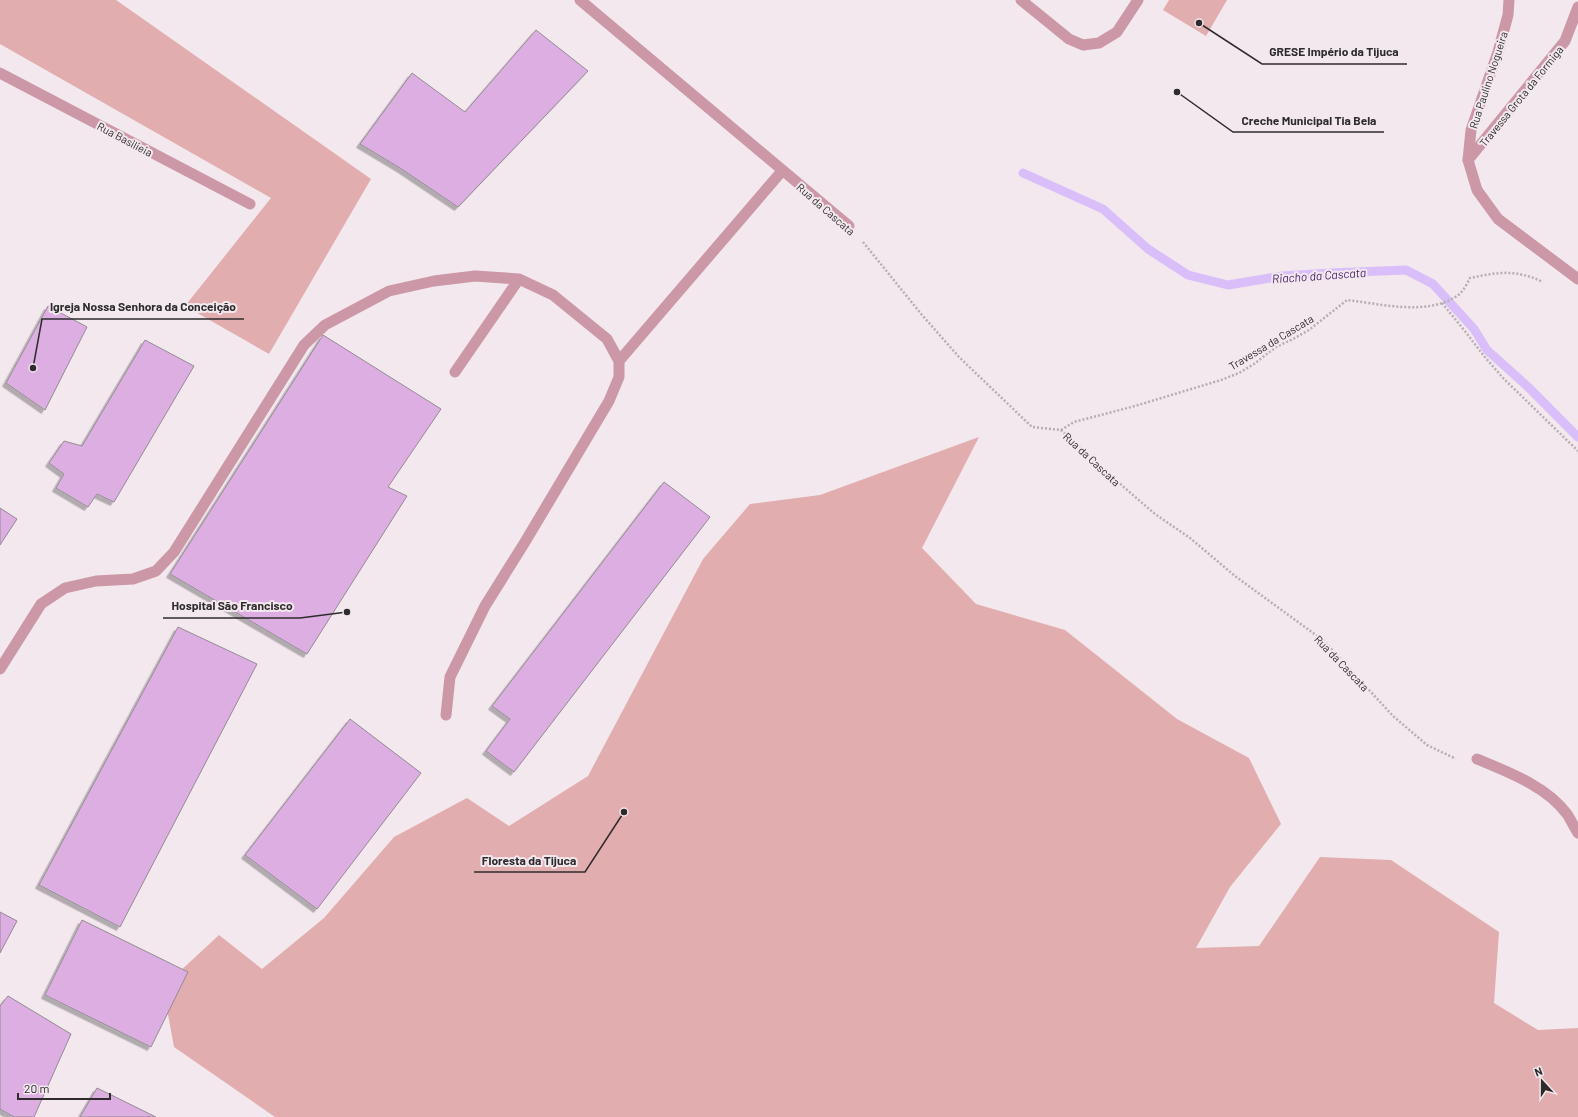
<svg xmlns="http://www.w3.org/2000/svg" width="1578" height="1117" font-family="Barlow,sans-serif">
  <style>
    .green { fill: #e2adae }
    .lines { fill: none; stroke-linecap: round; stroke-linejoin: round }
    .stream { stroke: #d9befa; stroke-width: 9 }
    .building { fill: #ddaee1; stroke: #938c93; filter: url(#shadow) }
    .path { stroke: #b6aeb3; stroke-width: 2.5; stroke-dasharray: 2 2; stroke-linecap: butt }
    .service { stroke: #cc97a6; stroke-width: 11 }
    .pedestrian { stroke: #cc97a6; stroke-width: 11 }
    .minor { stroke: #cc97a6; stroke-width: 11 }
    .labels { text-anchor: middle; dominant-baseline: central; stroke-width: 4; stroke-linejoin: round; paint-order: stroke }
    .street-label { font-size: 11px; fill: #2e2b2d; stroke: #f2e8ee }
    .water-label { font-size: 12px; font-style: italic; fill: #462367; stroke: #f2e8ee }
    .leader { fill: none; stroke: #2e2b2d; stroke-width: 1.5 }
    .callout-dot { fill: #2e2b2d; stroke: #f2e8ee; stroke-width: 1.5 }
    .callout-label { font-size: 12px; text-anchor: middle; font-weight: bold; fill: #2e2b2d; stroke: #f2e8ee; stroke-width: 4; stroke-linejoin: round; paint-order: stroke }
  </style>
  <defs>
    <filter id="shadow"><feDropShadow dx="-3.5" dy="3.5" stdDeviation="0" flood-color="#0004"/></filter>
  </defs>
  <rect width="100%" height="100%" fill="#f2e8ee"/>
  <path class="green" d="M0,0h116l255,179 -102,175 -84,-48 86,-108 -271,-154z
    M1169,0h58l-21,36 -43,-26z
    M979,437l-57,111 54,56 89,26 112,89 72,39 32,66 -51,63 -34,61 63,-2 61,-89 71,3 108,72 -5,71 44,27 40,-2v89h-1303l-101,-70 -11,-60 56,-52 43,34 62,-51 70,-81 73,-39 42,28 79,-50 115,-217 47,-55 70,-9z"/>
  <g class="lines">
    <path class="stream" d="M1023,173l80,36 45,40 40,26 40,10 54,-9 49,-3 75,-3 27,14 41,45 13,21 40,36 51,51"/>
  </g>
  <path class="building" d="M536,30l52,41 -130,136 -58,-39 -40,-24 52,-71 53,39z
    M48,306l39,21 -42,83 -39,-27z
    M323,335l118,74 -53,78 19,9 -100,158 -137,-80z
    M145,340l49,26 -80,136 -17,-8 -9,13 -32,-19 8,-14 -15,-11 15,-22 18,5z
    M664,482l46,35 -196,255 -28,-21 24,-32 -18,-13z
    M0,508l17,11 -17,26z
    M178,627l79,37 -137,263 -81,-42z
    M350,719l71,54 -104,136 -72,-54z
    M0,912l17,9 -17,32z
    M82,920l106,52 -37,75 -106,-52z
    M8,996l63,38 -37,83h-20l-14,-8v-103z
    M97,1088l59,29h-76z"/>
  <g class="lines">
    <path class="path" d="M863,242l59,73 37,42 73,70 29,3 36,34 58,50 35,24 45,38 89,65 69,75 34,29 25,12 4,1
      M1442,303l22,27 20,26 19,22 75,73
      M1061,430l13,-8 61,-16 86,-26 18,-7 15,-9 22,-17 17,-8 16,-9 38,-30c35,4 79,16 110,-4 6,-4 10,-12 13,-18 29,-6 45,-9 73,4"/>
    <path class="service" d="M619,361l163,-190
      M455,372l64,-93
      M0,669l41,-65 24,-16 31,-7 37,-2 23,-8 18,-19 130,-207 21,-20 64,-34 45,-10 41,-5 44,3 34,16 54,44 12,22v16l-10,24 -84,141 -40,64 -35,71 -4,38"/>
    <path class="pedestrian" d="M1468,160l97,-119 13,-34"/>
    <path class="minor" d="M580,0l269,226
      M1021,0l48,39 14,6 16,-2 18,-11 21,-32
      M1509,0l-1,15 -10,37 -27,78 -3,30 9,30 21,29 80,60
      M0,73l250,131
      M1477,759c31,13 69,27 90,55 4,6 7,13 11,19"/>
  </g>
  <g class="labels">
    <g class="street-label">
      <text transform="translate(1488 80) rotate(-72)">Rua Paulino Nogueira</text>
      <text transform="translate(1521 96) rotate(-51)">Travessa Grota da Formiga</text>
      <text transform="translate(125 139) rotate(28)">Rua Basilieia</text>
      <text transform="translate(826 209) rotate(41)">Rua da Cascata</text>
      <text transform="translate(1271 342) rotate(-31)">Travessa da Cascata</text>
      <text transform="translate(1092 459) rotate(43)">Rua da Cascata</text>
      <text transform="translate(1342 663) rotate(46)">Rua da Cascata</text>
    </g>
    <g class="water-label">
      <text transform="translate(1319 275) rotate(-4)">Riacho da Cascata</text>
    </g>
  </g>
  <path class="leader" d="M1199 23L1262 64H1407M1177 92L1233 132H1384M33 368L42 319H244M347 612L300 618H163M624 812L585 872H474"/>
  <g class="callout-dot">
    <circle cx="1199" cy="23" r="4"/>
    <circle cx="1177" cy="92" r="4"/>
    <circle cx="33" cy="368" r="4"/>
    <circle cx="347" cy="612" r="4"/>
    <circle cx="624" cy="812" r="4"/>
  </g>
  <g class="callout-label">
    <text x="1334" y="56">GRESE Império da Tijuca</text>
    <text x="1309" y="125">Creche Municipal Tia Bela</text>
    <text x="143" y="311">Igreja Nossa Senhora da Conceição</text>
    <text x="232" y="610">Hospital São Francisco</text>
    <text x="529" y="865">Floresta da Tijuca</text>
  </g>
  <g transform="translate(1542 1081) rotate(339)" stroke="#f2e8ee" stroke-width="3" paint-order="stroke">
  <path d="M0-3L7 15L0 10L-7 15Z" fill="#2e2b2d"/>
  <text y="-6" font-size="11" font-weight="bold" text-anchor="middle" fill="#2e2b2d">N</text>
  </g>
  <path d="M18 1093v6h92v-6" fill="none" stroke="#2e2b2d" stroke-width="2"/>
  <text x="24" y="1093" font-size="12" fill="#2e2b2d" stroke="#f2e8ee" stroke-width="3" paint-order="stroke">20 m</text>
</svg>
